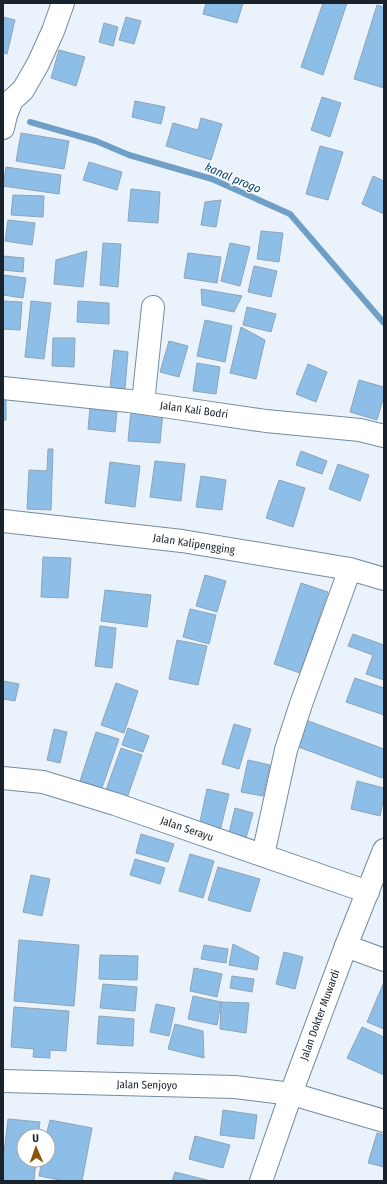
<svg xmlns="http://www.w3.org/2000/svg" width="387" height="1184" font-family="'Fira Sans Condensed',sans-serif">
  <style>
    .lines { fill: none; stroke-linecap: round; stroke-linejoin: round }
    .stream { stroke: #6f9ec6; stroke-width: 6 }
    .building { fill: #8dbee8; stroke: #8ea4b8 }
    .minor-casing { stroke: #758b9e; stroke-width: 24 }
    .tertiary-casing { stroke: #758b9e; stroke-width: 24 }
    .minor { stroke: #fff; stroke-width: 22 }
    .tertiary { stroke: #fff; stroke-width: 22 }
    .labels { text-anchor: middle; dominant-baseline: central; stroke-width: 3; stroke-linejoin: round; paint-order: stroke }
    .street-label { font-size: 11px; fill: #1a232b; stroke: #fff }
    .water-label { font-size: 12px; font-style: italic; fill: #054067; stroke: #fff }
  </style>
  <rect width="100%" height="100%" fill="#eaf3fc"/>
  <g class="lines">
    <path class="stream" d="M30,122l66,19 33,14 83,24 78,35 94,109"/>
  </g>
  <path class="building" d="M206,3h37l-6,20 -34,-9z
    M323,3h24l-24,72 -22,-8z
    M377,5l7,2v81l-30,-9z
    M3,17l12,3 -8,34 -4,-1z
    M126,17l15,4 -7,23 -15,-4z
    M104,23l14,4 -5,19 -14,-4z
    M59,50l26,7 -9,29 -25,-8z
    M322,97l19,6 -11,34 -19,-7z
    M135,101l30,6 -4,17 -29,-7z
    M201,118l21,6 -11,36 -45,-14 7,-23 25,7z
    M21,133l48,8 -5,28 -48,-8z
    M320,146l23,6 -15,48 -22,-6z
    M89,162l33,10 -5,18 -34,-10z
    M6,167l55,8 -2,19 -56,-8z
    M373,176l11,5v33l-22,-10z
    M131,189l29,3 -2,31 -30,-2z
    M13,195l31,1 -1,21 -32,-2z
    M221,200l-5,27 -15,-2 4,-23z
    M8,220l27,3 -3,22 -27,-4z
    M261,231l22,2 -4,29 -22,-3z
    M103,243l18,1 -3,43 -18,-2z
    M230,243l20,4 -10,39 -19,-5z
    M87,251l-4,36 -29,-3 2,-24z
    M188,253l33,4 -4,26 -33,-5z
    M3,256l21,2 -1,14 -20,-2z
    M254,266l23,5 -6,26 -23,-5z
    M3,275l23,3 -3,20 -20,-3z
    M201,289l41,7 -8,16 -32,-7z
    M3,301l19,1 -2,28 -17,-1z
    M31,301l20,2 -7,56 -19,-2z
    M78,301l31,2v21l-32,-2z
    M247,307l29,7 -5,18 -28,-7z
    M205,320l27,6 -7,36 -28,-6z
    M241,327l24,13 -9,39 -26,-6z
    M53,338h22l-1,29 -22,-1z
    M169,341l19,5 -9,31 -19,-5z
    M114,350l14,2 -3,37 -15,-1z
    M197,363l23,4 -4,27 -23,-3z
    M308,364l19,8 -11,30 -20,-8z
    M359,380l25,7v9l-7,24 -27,-8z
    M3,392h3v28h-3z
    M90,408l27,3 -2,21 -27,-3z
    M131,410l32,2 -3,31 -32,-2z
    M48,449h5l-2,61 -24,-1 2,-39 18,1z
    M301,451l26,10 -5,13 -26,-9z
    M155,461l30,3 -4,37 -31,-4z
    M110,462l30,4 -5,41 -30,-4z
    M338,464l31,11 -9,26 -31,-12z
    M201,476l25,4 -4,30 -26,-3z
    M279,480l26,8 -12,39 -27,-9z
    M43,557l28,1 -3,40 -27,-1z
    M205,575l21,6 -9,31 -21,-6z
    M301,583l27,9 -28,81 -26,-9z
    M105,590l46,5 -4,32 -46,-6z
    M190,609l26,6 -7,29 -26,-7z
    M100,626l16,2 -4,40 -17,-2z
    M353,634l31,11v35l-18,-6 7,-19 -25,-9z
    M177,640l30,6 -9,39 -29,-6z
    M355,678l29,10v27l-38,-13z
    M3,681l16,3 -4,17 -12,-2z
    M116,683l22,8 -14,42 -23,-8z
    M303,719l81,30v25l-2,4 -89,-33z
    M234,724l17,5 -12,40 -17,-5z
    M128,728l21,8 -6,16 -21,-7z
    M54,729l13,3 -7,31 -13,-3z
    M96,732l23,7 -17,49 -22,-7z
    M121,748l21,7 -15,43 -21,-8z
    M248,760l22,5 -7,31 -22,-4z
    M357,781l27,7v9l-4,19 -29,-7z
    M207,789l22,5 -9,37 -21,-5z
    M235,808l18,5 -8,29 -17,-5z
    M141,834l33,10 -6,18 -32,-9z
    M190,854l24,7 -11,37 -24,-7z
    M135,859l30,9 -5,16 -30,-9z
    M218,867l42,12 -10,33 -42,-12z
    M31,875l19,4 -8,37 -19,-4z
    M19,940l60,5 -5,61 -60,-5z
    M233,944l26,13 -2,13 -28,-5z
    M204,945l24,4 -2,14 -25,-4z
    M284,952l19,5 -8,32 -19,-5z
    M100,955l38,1 -1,24 -38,-1z
    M194,968l28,6 -5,23 -27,-6z
    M232,976l22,3 -2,13 -22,-4z
    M384,982v47l-17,-7z
    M103,984l34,3 -2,24 -35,-3z
    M193,996l28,6 -4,23 -29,-6z
    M221,1002l28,1 -3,30 -26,-4z
    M156,1004l19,4 -6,28 -19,-4z
    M14,1007l55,4 -3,40 -16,-1v8l-17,-1 1,-8 -23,-2z
    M99,1016l35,3 -1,27 -36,-2z
    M175,1024l28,7 1,27 -36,-9z
    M362,1027l22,10v38l-37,-17z
    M223,1110l34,5 -3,24 -34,-4z
    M8,1119l32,3 -2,14h-14v24h12l-2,21h-31v-20z
    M50,1120l42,8 -10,53h-17l-26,-5 3,-16h6v-24h-2z
    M377,1133l7,2v32l-16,-4z
    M195,1136l35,9 -7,23 -34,-9z
    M175,1172l36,9h-39z"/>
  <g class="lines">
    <g class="minor-casing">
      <path id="minor" d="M3,128l3,-13 6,-15 11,-10 15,-26 15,-33 10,-28
        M3,388l126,13 137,20 94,9 24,6
        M143,403l10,-96
        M3,521l179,20 168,28 34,10
        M3,778l40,4 72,22 253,88
        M263,855l23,-105 15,-46 49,-135
        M346,946l38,14
        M3,1081l232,6 57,7 92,27"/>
    </g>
    <g class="tertiary-casing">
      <path id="tertiary" d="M261,1181l35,-101 50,-134 38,-96"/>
    </g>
    <use href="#minor" class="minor"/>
    <use href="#tertiary" class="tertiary"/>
  </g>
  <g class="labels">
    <g class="street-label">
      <text transform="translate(194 410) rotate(8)">Jalan Kali Bodri</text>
      <text transform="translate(194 544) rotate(9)">Jalan Kalipengging</text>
      <text transform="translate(187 829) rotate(19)">Jalan Serayu</text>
      <text transform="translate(320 1015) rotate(-70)">Jalan Dokter Muwardi</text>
      <text transform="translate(147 1085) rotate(1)">Jalan Senjoyo</text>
    </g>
    <g class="water-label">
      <text transform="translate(233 178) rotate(23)">kanal progo</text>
    </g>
  </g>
  <rect width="387" height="1184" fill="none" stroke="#1a232b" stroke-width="8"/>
  <g transform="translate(36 1148) rotate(358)"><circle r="19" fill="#ffffff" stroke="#a3a7aa"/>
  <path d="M0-3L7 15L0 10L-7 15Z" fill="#8b5309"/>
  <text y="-6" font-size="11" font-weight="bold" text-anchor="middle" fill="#1a232b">U</text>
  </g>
</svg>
